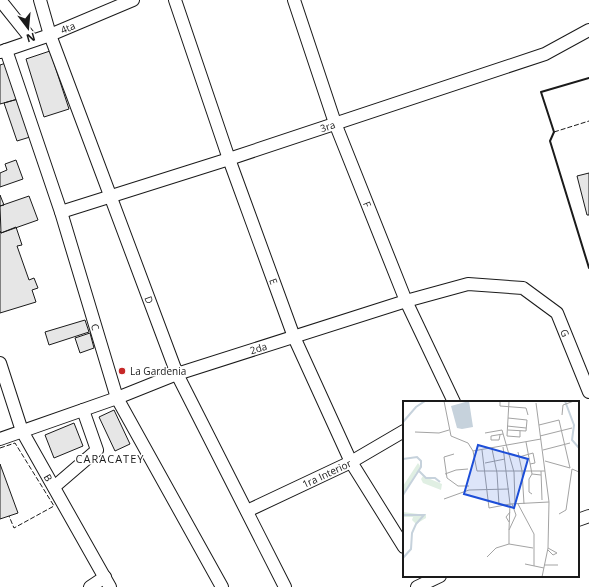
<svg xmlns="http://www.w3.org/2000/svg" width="589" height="587" font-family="'Open Sans',sans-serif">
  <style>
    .building { fill: #e6e6e6; stroke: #1a1a1a }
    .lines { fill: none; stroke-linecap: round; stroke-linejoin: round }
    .minor-casing { stroke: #1a1a1a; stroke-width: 14 }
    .minor { stroke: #fff; stroke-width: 12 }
    .fence { stroke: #1a1a1a; stroke-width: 1; stroke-dasharray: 5 2; stroke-linecap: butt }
    .wall { stroke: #1a1a1a; stroke-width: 2 }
    .poi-dot { fill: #c62828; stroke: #fff; stroke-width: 1.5 }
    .labels { text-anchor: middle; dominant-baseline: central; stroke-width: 3; stroke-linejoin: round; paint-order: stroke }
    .street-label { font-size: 10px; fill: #1a1a1a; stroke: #fff }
    .poi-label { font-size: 10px; fill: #1a1a1a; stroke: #fff; text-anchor: start }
    .neighbourhood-label { font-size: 11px; letter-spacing: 1px; fill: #1a1a1a; stroke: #fff }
    .inset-river { fill: none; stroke: #c6d2dc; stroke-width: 2 }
    .inset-road { fill: none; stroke: #a3a3a3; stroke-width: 1 }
    .view { fill: #1d4ed8; fill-opacity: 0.15; stroke: #1d4ed8; stroke-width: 2 }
    .inset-edge { fill: none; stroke: #1a1a1a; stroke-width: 2 }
  </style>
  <rect width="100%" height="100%" fill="#fff"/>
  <path class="building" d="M50,51l19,58 -25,8 -18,-58z
    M6,63l12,36 -18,5v-39z
    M18,99l12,38 -13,4 -13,-38z
    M16,160l7,19 -23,8v-14l7,-3 -2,-6z
    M589,173v42h-2l-10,-39z
    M0,195l4,10 -4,1z
    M29,196l9,24 -37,13 -1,-27z
    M16,227l6,18 -5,1 12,34 5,-2 4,10 -6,2 4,12 -36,11v-82l1,2z
    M85,320l4,12 -40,13 -4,-13z
    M90,333l4,15 -14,5 -5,-15z
    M114,410l16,34 -15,7 -16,-34z
    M74,423l9,23 -29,12 -9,-23z
    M0,464l18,49 -18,6z"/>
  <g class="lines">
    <g class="minor-casing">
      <g id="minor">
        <path d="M0,0l32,40"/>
        <path id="s1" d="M40,0l10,35 127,339 108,213"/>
        <path id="s2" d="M175,0l54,159 65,178 57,125 53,85"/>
        <path id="s3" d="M294,0l41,123 71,178 48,101"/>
        <path id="s4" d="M6,50l55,162 56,186 105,189"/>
        <path id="s5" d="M0,52l50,-17 83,-35"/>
        <path id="s6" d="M61,212l168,-53 316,-105 44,-24"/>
        <path id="s7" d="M0,363l22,68 88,156"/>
        <path id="s8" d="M0,439l117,-41 60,-24 229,-73 62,-17 55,4 34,25 32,79"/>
        <path d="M54,487l43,-37 -14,-40"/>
        <path id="s9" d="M247,511l104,-49 53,-31"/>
        <path d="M578,520l11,-4"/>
        <path d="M90,587l15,-10"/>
        <path d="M417,587l23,-11"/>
      </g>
    </g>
    <use href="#minor" class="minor"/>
    <path class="fence" d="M554,132l35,-11
      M0,448l15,-5 39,63 -40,22 -5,-12"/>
    <path class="wall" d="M589,78l-48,14 13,40 -4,9 39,127"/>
  </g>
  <circle class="poi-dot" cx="122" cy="371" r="4"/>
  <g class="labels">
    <g class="street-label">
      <text stroke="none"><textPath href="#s5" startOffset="72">4ta</textPath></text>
      <text stroke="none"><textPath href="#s6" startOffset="280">3ra</textPath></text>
      <text stroke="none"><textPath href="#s3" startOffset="217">F</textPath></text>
      <text stroke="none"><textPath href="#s2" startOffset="298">E</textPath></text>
      <text stroke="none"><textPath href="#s1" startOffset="319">D</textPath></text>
      <text stroke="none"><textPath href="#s4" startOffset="291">C</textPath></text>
      <text stroke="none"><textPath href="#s8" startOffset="612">G</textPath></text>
      <text stroke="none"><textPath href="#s8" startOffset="274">2da</textPath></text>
      <text stroke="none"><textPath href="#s9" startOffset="88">1ra Interior</textPath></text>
      <text stroke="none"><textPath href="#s7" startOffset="125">B</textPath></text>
    </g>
    <g class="poi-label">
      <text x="130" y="371">La Gardenia</text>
    </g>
    <g class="neighbourhood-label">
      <text x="110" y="458">CARACATEY</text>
    </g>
  </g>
  <g transform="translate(403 401)">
    <rect width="176" height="176" fill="#fff"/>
    <path d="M15,62l2,3v6l-4,1 -13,23v-10zM20,75l19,8 -1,6 -18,-7 -2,-4zM0,111l23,3v3l-10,6 -4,-4 1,-3h-10z" fill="#e0efe3"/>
    <path d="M66,0l4,26 -11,2 -5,-1 -6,-22z" fill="#c6d2dc"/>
    <path class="inset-river" d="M162,0l9,24 -2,15 7,8M0,21l13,-15 9,-6M0,58l14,-2 4,4v6l-18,28M16,70l7,7h9l5,4M0,114h21l-8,9 -4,9 -1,16 -8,9"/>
    <path class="inset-road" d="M41,0l7,35 17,7 5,8 4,20h68M97,0v5l26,2 2,7M106,0l-2,35 13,1v-6M133,2l13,99 -1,46 -6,29M159,14l1,-10 11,-4M136,24l20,-5 11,48 -25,-7M104,25l19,2M105,29l18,1 1,-11 -19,-2M12,31l24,1 10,-3M82,32l17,-3 12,42 1,32M97,34l-1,5h-8v-4l12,-2M137,35l32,-8M123,41l6,32M100,46l7,57 -1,26M89,48l5,24 2,32M79,49l7,58 21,-4 39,-2M140,49l27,-7M70,50l68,-12M115,51l4,19 2,33M51,53l-10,3 3,21 11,8h11M116,56l14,-4 2,10 -5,1M82,62l20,-4M138,70l1,29M42,73l11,-4 12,-1M129,93l-3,-2v-13l3,-5 9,1M41,98l25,-9 40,-1M115,103l16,30v32M156,113l7,-4 6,-41 7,3M106,121l-3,-5 4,-5M106,143v-14l7,-15 -4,-11M145,149l5,5 4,-2 -9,-5M84,156l9,-9 13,-4 24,4M122,163l19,4M141,164h14"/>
    <path class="view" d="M75,44l50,14 -14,49 -50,-14z"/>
    <rect width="176" height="176" class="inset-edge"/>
  </g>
  <g transform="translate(28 28) rotate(164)" stroke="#ffffff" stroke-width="3" paint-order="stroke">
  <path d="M0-3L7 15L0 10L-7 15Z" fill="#1a1a1a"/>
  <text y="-6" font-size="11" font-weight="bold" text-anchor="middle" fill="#1a1a1a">N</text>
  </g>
</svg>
